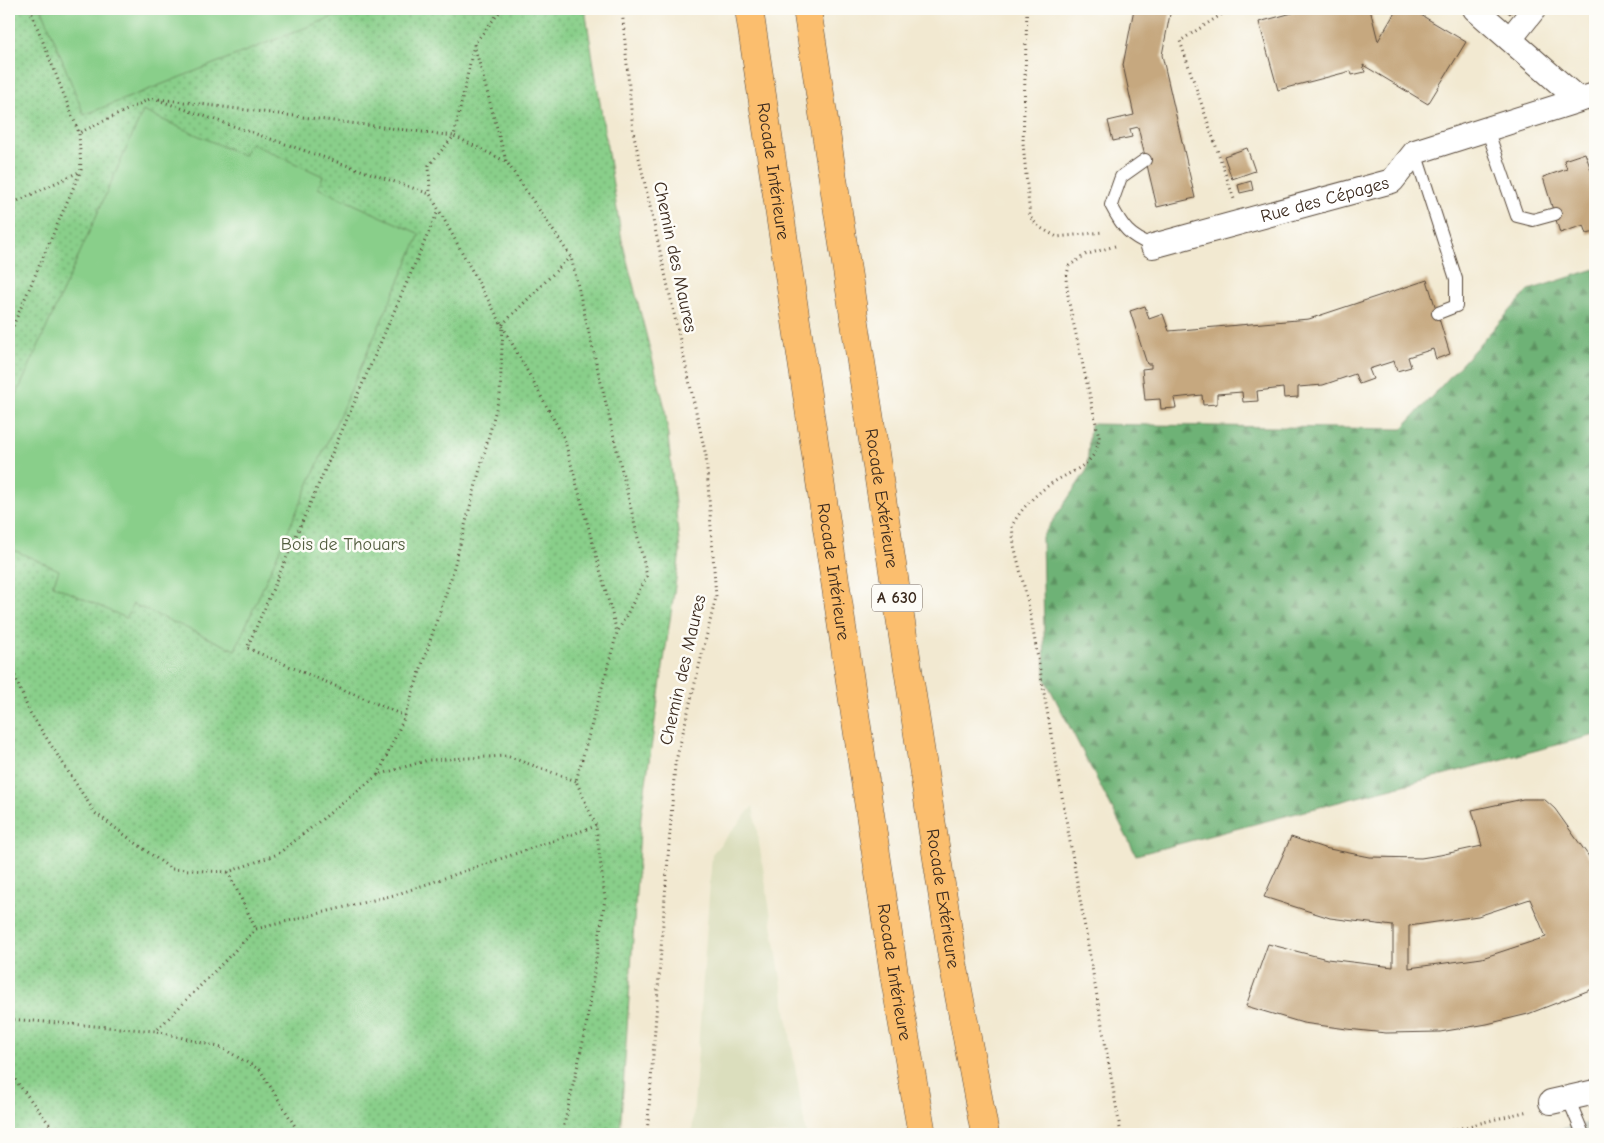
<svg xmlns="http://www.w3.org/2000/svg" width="1604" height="1143" font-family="'Comic Neue',sans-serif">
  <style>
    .built { fill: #dbdebd }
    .industrial { fill: #c1c6ba }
    .forest { fill: url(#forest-firs); stroke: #546e4a }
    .park { fill: url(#park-dots); stroke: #627c54 }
    .garden { fill: #89cf8a; stroke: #627c54 }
    .building { fill: #c6a87f; fill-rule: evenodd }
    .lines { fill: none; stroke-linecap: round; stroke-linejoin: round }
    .service-casing { stroke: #564739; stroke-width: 14 }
    .minor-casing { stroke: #564739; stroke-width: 26 }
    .motorway-casing { stroke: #564739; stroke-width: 29 }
    .path { stroke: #564739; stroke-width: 3; stroke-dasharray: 1 4; stroke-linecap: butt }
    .service { stroke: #fff; stroke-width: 12 }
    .minor { stroke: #fff; stroke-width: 24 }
    .motorway { stroke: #fbbe6e; stroke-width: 28 }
    .labels { text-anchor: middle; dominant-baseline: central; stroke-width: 5; stroke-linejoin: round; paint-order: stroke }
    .shield { fill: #fdfcf7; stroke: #75695f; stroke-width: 1 }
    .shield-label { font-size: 16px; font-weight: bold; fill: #3b2a1e }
    .street-label { font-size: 18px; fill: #3b2a1e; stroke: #fdfcf7 }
    .park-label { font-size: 18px; fill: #525c3e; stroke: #fdfcf7 }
  </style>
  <defs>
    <pattern id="forest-firs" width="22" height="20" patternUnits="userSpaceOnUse" patternTransform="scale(1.25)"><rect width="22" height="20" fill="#6eb276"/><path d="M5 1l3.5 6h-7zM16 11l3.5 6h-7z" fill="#5c9160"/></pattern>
    <pattern id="park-dots" width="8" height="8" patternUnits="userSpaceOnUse" patternTransform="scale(1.25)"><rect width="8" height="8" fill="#89cf8a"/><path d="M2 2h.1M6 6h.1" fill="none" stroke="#71a870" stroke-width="1.8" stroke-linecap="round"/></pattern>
  </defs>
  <rect width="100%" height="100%" fill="#fdfcf7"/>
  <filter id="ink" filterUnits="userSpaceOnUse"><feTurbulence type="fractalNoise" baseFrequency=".02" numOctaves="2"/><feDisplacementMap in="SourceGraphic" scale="10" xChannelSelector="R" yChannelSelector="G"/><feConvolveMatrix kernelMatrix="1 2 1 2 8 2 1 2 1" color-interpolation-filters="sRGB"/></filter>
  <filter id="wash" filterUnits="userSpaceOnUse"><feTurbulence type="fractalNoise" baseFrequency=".0096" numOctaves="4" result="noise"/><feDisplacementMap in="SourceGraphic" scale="20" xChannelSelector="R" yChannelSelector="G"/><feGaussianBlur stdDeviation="1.12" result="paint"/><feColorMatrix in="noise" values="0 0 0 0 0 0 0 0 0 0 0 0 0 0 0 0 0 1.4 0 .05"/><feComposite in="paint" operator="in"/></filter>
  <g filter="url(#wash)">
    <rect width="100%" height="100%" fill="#f2e9d1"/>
    <path class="built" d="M753,806l53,328h-114l20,-280z"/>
    <path class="industrial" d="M1595,1121v13h-62z"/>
    <path class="forest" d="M1595,269v466l-459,120 -91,-176 -3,-142 45,-67 3,-46 312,5 127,-139z"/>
    <path class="park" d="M9,9h576l37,232 43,167 15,144 -39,264 -21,318h-611z"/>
    <path class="garden" d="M42,9h311l-269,106z
      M143,111l101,45 6,-13 73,33 -5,12 102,46 -185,416 -102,-46 -7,14 -73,-33 6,-15 -50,-22v-136z"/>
    <g id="blocks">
      <path class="building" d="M1134,9h37l-9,46 33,143 -38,9 -19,-80 -8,2 2,8 -19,4 -5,-20 26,-6 -11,-50z
        M1307,9h63l8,32 19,-32h14l55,33 -38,62 -65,-39 2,7 -13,3 -1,-4 -73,19 -19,-68z
        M1504,9h10l-4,5z
        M1247,148l8,23 -23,8 -8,-23z
        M1585,153l10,28v51l-8,2 -3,-9 -24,8 -17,-56 24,-8 -3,-9z
        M1251,181l2,9 -13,3 -2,-8z
        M1427,280l23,74 -14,5 -3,-10 -25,8 3,10 -14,4 -3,-10 -25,8 4,10 -14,5 -4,-10 -32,11 -25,2v10l-14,1 -1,-10 -26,3 1,10 -15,1 -1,-10 -25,2v10l-14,1 -1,-10 -28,3 2,10 -15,1 -1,-10 -15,1 -3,-31 9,-1v-4h-4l-17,-53 15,-5 4,13 14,-5 6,17 140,-12z
        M1523,799h21l11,10 40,56v123l-67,26 -41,10 -47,8 -54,1 -39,-4 -44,-6 -57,-17 22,-62 59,15 66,8v-41l-63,-8 -66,-21 27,-60 33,11 46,9 51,1 19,-3 42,-9 -10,-36zM1530,899l16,38 -64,21 -73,10v-42l69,-10z"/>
    </g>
  </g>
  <g filter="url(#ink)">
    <use href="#blocks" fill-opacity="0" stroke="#564739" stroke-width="1"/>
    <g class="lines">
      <g class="service-casing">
        <path id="service" d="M1487,129l30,87 16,4 22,-6
          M1415,152l41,127v27l-18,7
          M1145,160l-24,17 -10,28c12,23 18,31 42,41
          M1568,1098l15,36"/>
      </g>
      <g class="minor-casing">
        <g id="minor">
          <path d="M1475,9l104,91"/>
          <path d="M1510,39l24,-30"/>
          <path id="s1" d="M1153,246l239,-65 23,-29 180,-57"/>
          <path d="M1551,1102l44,-10"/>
        </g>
      </g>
      <g class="motorway-casing">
        <g id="motorway">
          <path id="s2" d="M749,9l146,971 27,154"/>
          <path id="s3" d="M807,9l146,954 32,171"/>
        </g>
      </g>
      <path class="path" d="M30,9l49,124 73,-35 278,96
        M502,9l-28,35 32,117 65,96 76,319 -30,57 -41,148 20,45 9,73 -20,134 -23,101
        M622,9l11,122 73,325 10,141 -41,168 -28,369
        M1027,9l-4,134 7,74 9,10 18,10 46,-5
        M1230,9l-50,32 54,158
        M159,99l295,37 20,-91
        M505,161l-51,-25 -25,29 1,29 134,244 53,194
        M9,205l72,-34
        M1115,246l-30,9 -16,11 -3,13 3,24 30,134c-2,28 -26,33 -47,46 -16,11 -31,25 -40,43l2,19 15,62 92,527
        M9,335l72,-165 -2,-37
        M9,662l20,49 66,102 76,56 57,3 50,-18 100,-79 50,-15 79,-4 69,25
        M405,716l-158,-68 191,-437
        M378,775l27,-59 46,-138 49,-184 3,-70 67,-67
        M228,872l28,57
        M9,1019l147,12
        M9,1072l48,62
        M297,1134l1,-3 -38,-61 -38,-22 -66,-17 100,-102 142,-35 198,-68
        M1437,1134l91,-23"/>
      <use href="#service" class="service"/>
      <use href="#minor" class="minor"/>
      <use href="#motorway" class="motorway"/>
    </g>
  </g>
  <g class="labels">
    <rect class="shield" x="872" y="584.5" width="50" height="27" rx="4"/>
    <g class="shield-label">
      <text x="897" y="598">A 630</text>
    </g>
    <g class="street-label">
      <text stroke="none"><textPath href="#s2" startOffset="164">Rocade Intérieure</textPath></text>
      <text stroke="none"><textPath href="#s1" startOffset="178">Rue des Cépages</textPath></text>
      <text transform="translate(675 257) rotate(78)">Chemin des Maures</text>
      <text stroke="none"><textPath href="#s3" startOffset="495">Rocade Extérieure</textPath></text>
      <text stroke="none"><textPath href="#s2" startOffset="569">Rocade Intérieure</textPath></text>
      <text transform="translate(683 670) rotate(-77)">Chemin des Maures</text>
      <text stroke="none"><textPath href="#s3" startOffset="900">Rocade Extérieure</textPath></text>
      <text stroke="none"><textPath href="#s2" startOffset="974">Rocade Intérieure</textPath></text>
    </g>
    <g class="park-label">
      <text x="343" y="544">Bois de Thouars</text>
    </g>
  </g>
  <rect width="1604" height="1143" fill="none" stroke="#fdfcf7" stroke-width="30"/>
</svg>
